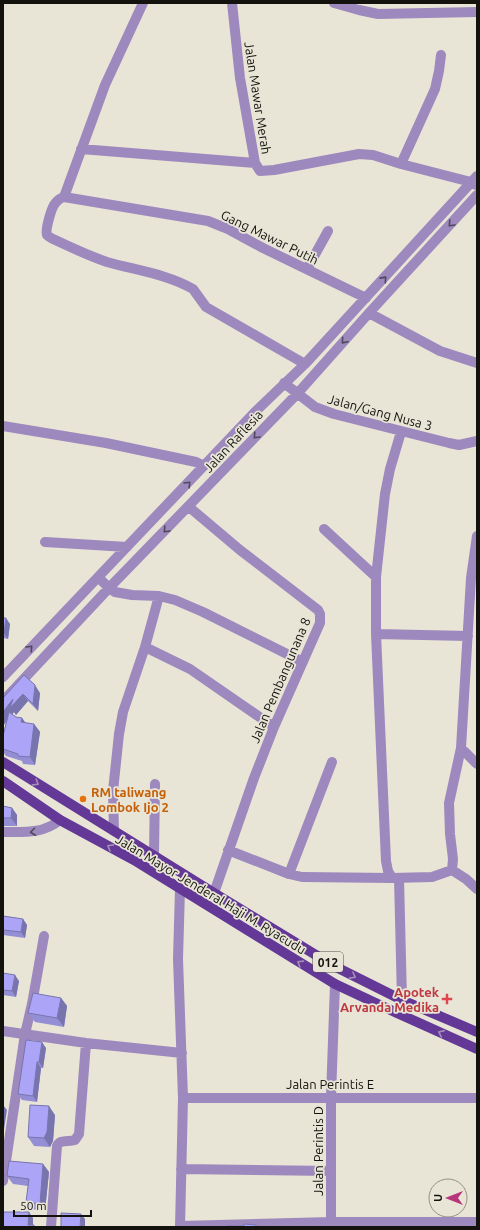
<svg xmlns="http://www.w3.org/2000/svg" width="480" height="1230" font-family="Ubuntu,sans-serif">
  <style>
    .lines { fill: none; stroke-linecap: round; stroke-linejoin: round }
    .minor { stroke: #9d89bd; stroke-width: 10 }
    .major { stroke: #633896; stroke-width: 10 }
    .wall { fill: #948ed4 }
    .shaded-wall { fill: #7874ad }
    .building { fill: #aca5f7; stroke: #7874ad }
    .oneway { stroke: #51485c }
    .oneway2 { stroke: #a68eb6 }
    .food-dot { fill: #e8710a; stroke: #e8e5d7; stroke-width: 1.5 }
    .health-dot { fill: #e0444e; stroke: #e8e5d7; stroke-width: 1.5 }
    .labels { text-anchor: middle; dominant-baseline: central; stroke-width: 3.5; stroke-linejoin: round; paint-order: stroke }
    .shield { fill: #e8e5d7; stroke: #53514a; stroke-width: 1 }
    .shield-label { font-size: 12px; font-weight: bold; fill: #13120d }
    .street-label { font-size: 13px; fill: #13120d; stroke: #e8e5d7 }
    .food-label { font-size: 13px; font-weight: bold; fill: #c56008; stroke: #e8e5d7; text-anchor: start }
    .health-label { font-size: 13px; font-weight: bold; fill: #be3a42; stroke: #e8e5d7; text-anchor: end }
  </style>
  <rect width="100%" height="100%" fill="#e8e5d7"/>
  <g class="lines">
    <path class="minor" d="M143,3l-38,82 -41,112c-4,1 -8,5 -10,8 -3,5 -9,25 -7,30 1,1 4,3 6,4 17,8 36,17 54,23 28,8 60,12 86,27l13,18 99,57
      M232,3l8,75 15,85 5,8 14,-1 85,-16 14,1 28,9 70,18 5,3
      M334,3l25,7 19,4 99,-2
      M81,149l174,14
      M401,164l34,-75 4,-18 2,-16
      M64,197l144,24 20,8 35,19 103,50
      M307,269l21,-38
      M369,313l71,38 37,12
      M284,383l31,24 19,7 115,29 10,2 18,-4
      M3,426l103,17 90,19 8,4
      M189,507l51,43 78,60 2,4v9l-46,104 -20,51 -40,115
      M324,529l52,48
      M477,536l-6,42 -10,170 -12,55 1,31 3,25 -1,11 14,9 11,10
      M45,542l82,5
      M98,577l11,11 6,4 17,3 27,1 16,4 28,12 100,50
      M376,634l92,2
      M145,647l45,22 84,58
      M3,677l253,-266 49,-47 172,-188
      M3,701l106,-113 188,-194 72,-81 108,-118
      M461,748l16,16
      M114,831l-1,-40 6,-57 4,-22 22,-65 14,-51
      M3,832c21,0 40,2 57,-12
      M228,850l61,24 13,3 90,1 40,-1 20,-7
      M154,856l1,-72
      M289,874l43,-112
      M392,878l-4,-7 -2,-10 -10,-227v-57l9,-83 5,-25 11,-37
      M399,878l3,122
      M180,889l-2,70 5,139 -3,129
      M3,1031l83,12 96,10
      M183,1098h294
      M181,1169l150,2
      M3,1181l22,-147 7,-30 12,-68
      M331,1222v-125l4,-113
      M180,1226l151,-4h146
      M51,1227l6,-81c3,-7 11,-4 18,-6l4,-6 7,-91"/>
    <path class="major" d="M3,762l211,131 120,73 68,34 75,32
      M3,781l57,39 74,40 201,124 62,29 80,36"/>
  </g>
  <path class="wall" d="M3,618l7,6 -2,15 -5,-1z
    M40,693l-2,18 -10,-10 -12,14 -2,-3 -2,2 4,3 6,1 3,5 9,1 6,8 -5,33 -12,-1 -1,-3 -16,-5 -3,-4v-16l3,-14 -3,-24z
    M3,806l9,2 5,7v11h-14z
    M3,916l20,3 4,6 -2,13 -22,-3z
    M3,973l16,8 -3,16 -13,-2z
    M61,998l6,8 -3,21 -29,-5 -7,-9z
    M26,1040l20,8 -3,20h-2l-4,34 -15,-2 -4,-6z
    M55,1115l-2,26 -3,6 -16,-1 -6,-9z
    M43,1164l6,8 -4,39 -14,-2 -5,-7 2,-16 -15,-2 -6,-8z"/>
  <path class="shaded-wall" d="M6,618l4,6 -2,15 -4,-6z
    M35,685l5,8 -2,18 -5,-7z
    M23,694l5,7 -12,14 -2,-3 -11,14v-14l10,-13z
    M22,718l6,8 -7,-4z
    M34,724l6,8 -5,33 -5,-8z
    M12,808l5,7v11l-6,-8z
    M23,919l4,6 -2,13 -4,-6z
    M15,975l4,6 -3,16 -4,-6z
    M61,998l6,8 -3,21 -7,-9z
    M42,1042l4,6 -3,20 -4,-6z
    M37,1062l4,6 -4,34 -4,-6z
    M3,1105l4,5 -4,26z
    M49,1106l6,9 -2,26 -3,6 -6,-9z
    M43,1164l6,8 -4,39 -5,-7z
    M29,1212l4,6v9l-5,-2z
    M81,1214l4,5v8h-5z"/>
  <path class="building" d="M3,618h3l-2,15h-1z
    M24,675l11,10 -2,19 -10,-10 -13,14 3,-9 -10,13v-14z
    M9,712l7,5 6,1 -1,4 13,2 -4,33 -12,-1v-2l-15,-5v-13z
    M3,806l9,2 -1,10h-8z
    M3,916l20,3 -2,13 -18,-2z
    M3,973l12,2 -3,16 -9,-1z
    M33,993l28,5 -4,20 -29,-5z
    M26,1040l16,2 -3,20h-2l-4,34 -15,-2z
    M30,1105l19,1 -2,26 -3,6 -16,-1z
    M9,1161l34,3 -3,40 -14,-2 3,-23 -22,-3z
    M3,1212h26l-1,13h6v2h-31z
    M61,1213l20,1 -1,13h-19z
    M244,1224l12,1v2h-29v-1h17z"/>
  <defs><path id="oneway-chevron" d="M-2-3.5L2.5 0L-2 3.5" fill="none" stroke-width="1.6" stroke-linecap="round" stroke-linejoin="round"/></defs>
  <g class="oneway">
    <use href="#oneway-chevron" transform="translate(451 224) rotate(133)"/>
    <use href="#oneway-chevron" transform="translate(384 279) rotate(-48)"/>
    <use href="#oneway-chevron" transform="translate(344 341) rotate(131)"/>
    <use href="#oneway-chevron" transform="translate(256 436) rotate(133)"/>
    <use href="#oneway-chevron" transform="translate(188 484) rotate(-46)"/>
    <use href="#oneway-chevron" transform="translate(166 530) rotate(134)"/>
    <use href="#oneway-chevron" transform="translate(30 648) rotate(-47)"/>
    <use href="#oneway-chevron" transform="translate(33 832) rotate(173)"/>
  </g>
  <g class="oneway2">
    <use href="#oneway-chevron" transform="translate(36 783) rotate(32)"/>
    <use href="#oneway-chevron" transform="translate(110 847) rotate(-151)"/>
    <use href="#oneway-chevron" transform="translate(300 963) rotate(-148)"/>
    <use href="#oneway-chevron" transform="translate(353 976) rotate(28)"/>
    <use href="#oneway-chevron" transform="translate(441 1033) rotate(-156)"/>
  </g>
  <circle class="food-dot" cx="83" cy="799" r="4"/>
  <path class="health-dot" d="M445 993h4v4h4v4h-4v4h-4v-4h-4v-4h4z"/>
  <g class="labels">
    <rect class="shield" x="313" y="952" width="30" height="20" rx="3"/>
    <g class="shield-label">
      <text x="328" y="962">012</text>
    </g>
    <g class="street-label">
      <text transform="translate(258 98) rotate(81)">Jalan Mawar Merah</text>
      <text transform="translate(270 237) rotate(26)">Gang Mawar Putih</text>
      <text transform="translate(380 412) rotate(15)">Jalan/Gang Nusa 3</text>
      <text transform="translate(233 441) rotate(-47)">Jalan Raflesia</text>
      <text transform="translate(280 680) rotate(-67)">Jalan Pembangunana 8</text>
      <text transform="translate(211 894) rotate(31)">Jalan Mayor Jenderal Haji M. Ryacudu</text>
      <text x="330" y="1084">Jalan Perintis E</text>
      <text transform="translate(318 1151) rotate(-90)">Jalan Perintis D</text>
    </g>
    <g class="food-label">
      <text x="91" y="792">RM taliwang<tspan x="91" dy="15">Lombok Ijo 2</tspan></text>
    </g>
    <g class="health-label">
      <text x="439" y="992">Apotek<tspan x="439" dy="15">Arvanda Medika</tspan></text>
    </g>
  </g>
  <rect width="480" height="1230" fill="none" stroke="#13120d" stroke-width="8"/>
  <g transform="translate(448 1198) rotate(270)"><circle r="19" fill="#e8e5d7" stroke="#939186"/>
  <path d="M0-3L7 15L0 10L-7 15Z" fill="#b8347b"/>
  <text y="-6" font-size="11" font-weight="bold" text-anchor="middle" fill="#13120d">U</text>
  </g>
  <path d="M14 1210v6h77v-6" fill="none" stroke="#13120d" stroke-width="2"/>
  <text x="20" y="1210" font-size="12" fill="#13120d" stroke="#e8e5d7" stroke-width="3" paint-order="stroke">50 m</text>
</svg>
